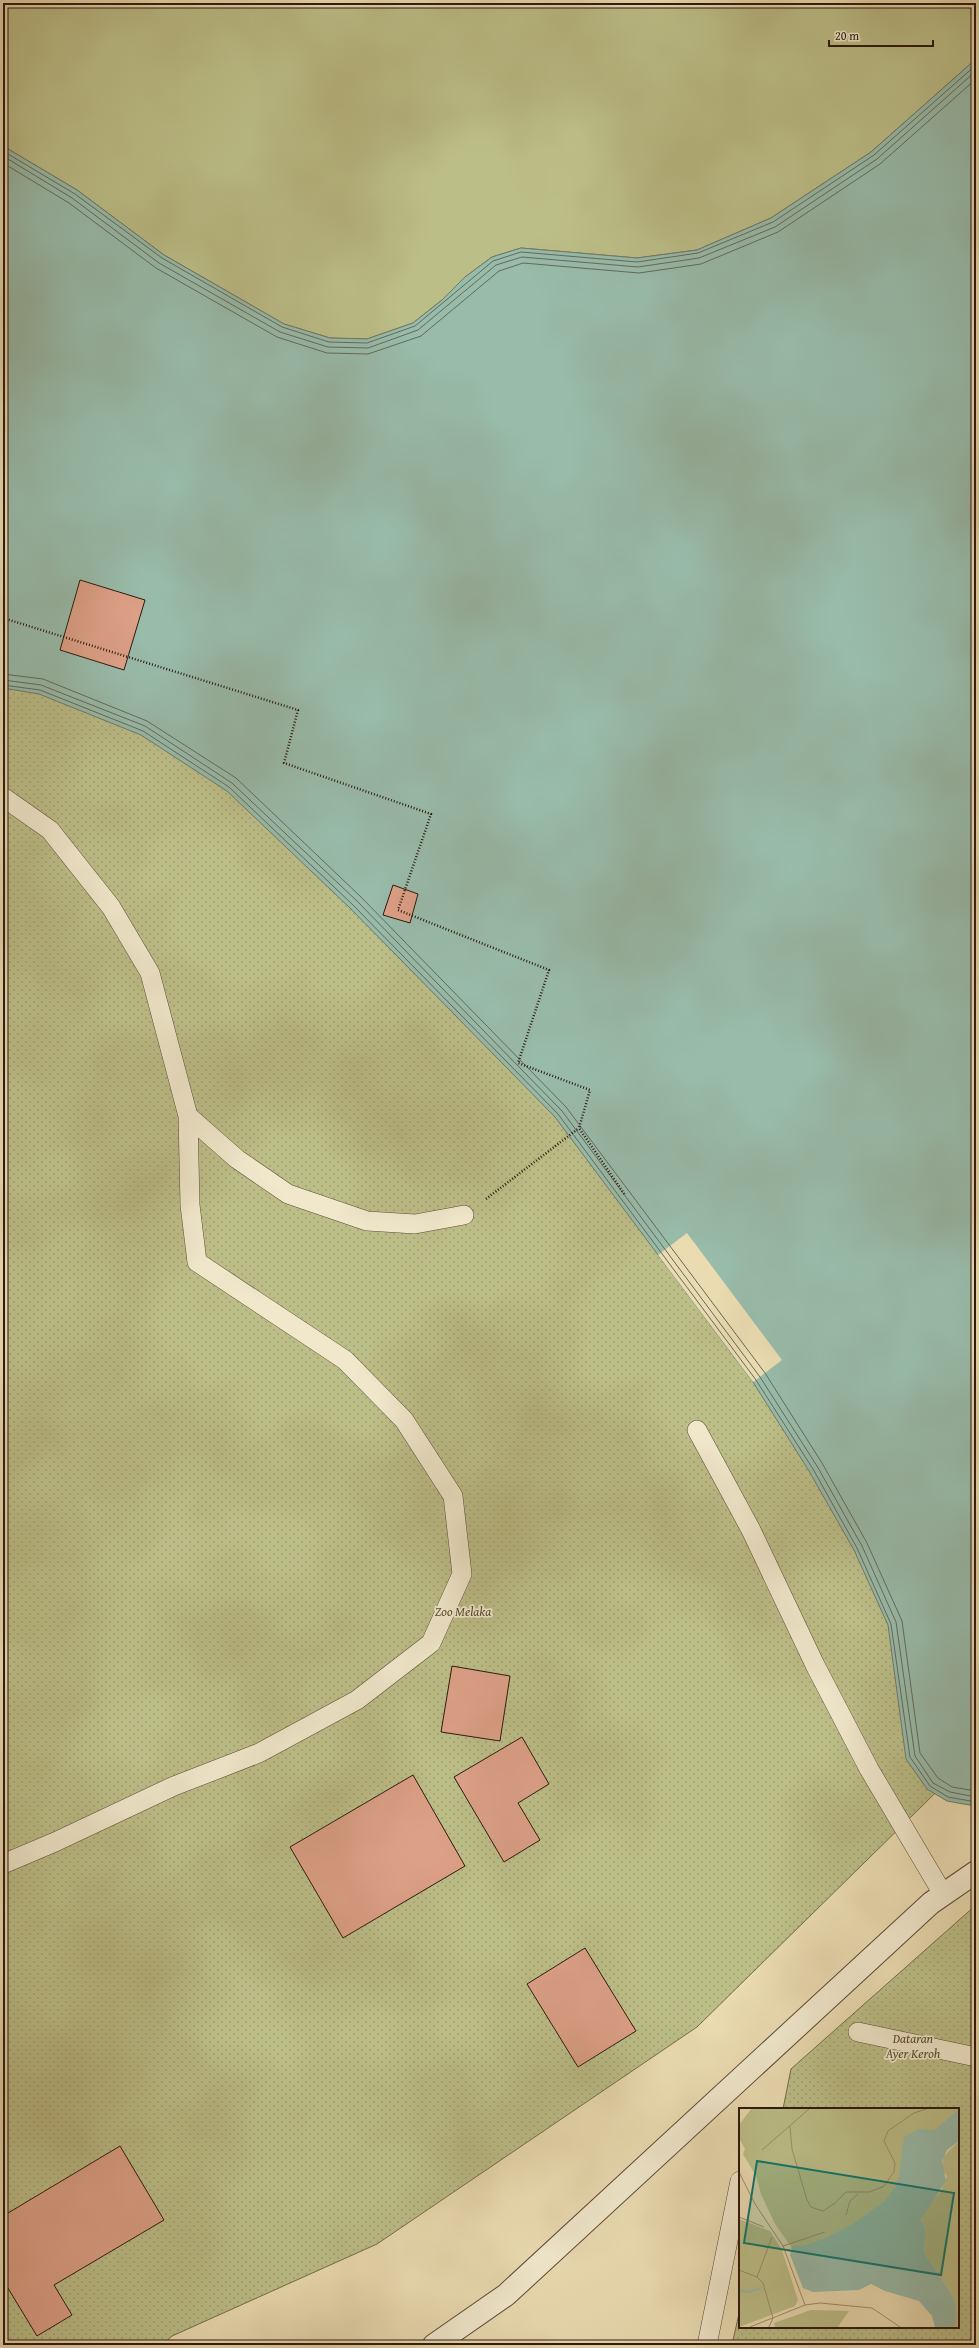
<svg xmlns="http://www.w3.org/2000/svg" width="979" height="2348" font-family="'Gentium Book Plus',serif">
  <style>
    .grass { fill: #bcbe88; stroke: #746c4b }
    .park { fill: url(#park-dots); stroke: #746c4b }
    .water { fill: #98bbaa; stroke: #6d7a6c }
    .pier { fill: #eadbb1 }
    .lines { fill: none; stroke-linecap: round; stroke-linejoin: round }
    .shore { stroke: #626a5c; stroke-width: 1 }
    .building { fill: #dca087; stroke: #2d190e }
    .lane-casing { stroke: #5c4a37; stroke-width: 20 }
    .street-casing { stroke: #5c4a37; stroke-width: 24 }
    .path { stroke: #2d190e; stroke-width: 2.5; stroke-dasharray: 1 2; stroke-linecap: butt }
    .lane { stroke: #f1e8cc; stroke-width: 19 }
    .street { stroke: #f1e8cc; stroke-width: 22 }
    .labels { text-anchor: middle; dominant-baseline: central; stroke-width: 3.5; stroke-linejoin: round; paint-order: stroke }
    .park-label { font-size: 13px; font-style: italic; fill: #584b33; stroke: #f1e8cc }
    .inset-river { fill: none; stroke: #98bbaa; stroke-width: 2 }
    .inset-road { fill: none; stroke: #9e8d70; stroke-width: 1 }
    .view { fill: #0f766e; fill-opacity: 0.15; stroke: #0f766e; stroke-width: 2 }
    .inset-edge { fill: none; stroke: #2d190e; stroke-width: 2 }
  </style>
  <defs>
    <pattern id="park-dots" width="8" height="8" patternUnits="userSpaceOnUse"><rect width="8" height="8" fill="#bcbe88"/><path d="M2 2h.1M6 6h.1" fill="none" stroke="#a2a374" stroke-width="1.8" stroke-linecap="round"/></pattern>
  </defs>
  <rect width="100%" height="100%" fill="#eadbb1"/>
  <filter id="stains"><feTurbulence type="fractalNoise" baseFrequency=".005" numOctaves="4"/><feColorMatrix values="0 0 0 0 .2 0 0 0 0 .09 0 0 0 0 .02 0 0 0 .5 -.17"/></filter>
  <radialGradient id="worn" r=".72"><stop offset=".6" stop-color="#630" stop-opacity="0"/><stop offset="1" stop-color="#630" stop-opacity=".3"/></radialGradient>
  <path class="grass" d="M3,3h973v56l-105,93 -100,66 -74,32 -60,8 -116,-10 -29,9 -27,20 -23,23 -29,23 -46,16 -37,-1 -46,-14 -120,-69 -87,-65 -74,-44z"/>
  <path class="park" d="M3,535l414,103 559,933v182l-279,274 -320,217 -205,92 -10,9h-159z
    M976,1905v440h-244l8,-36v18h218v-218h-175l8,-40z"/>
  <path class="water" d="M976,59v1747h-1l-28,-5 -20,-12 -21,-30 -18,-134 -34,-75 -45,-79 -56,-89 -198,-265 -205,-209 -123,-117 -86,-56 -102,-41 -36,-6v-542l74,44 87,65 120,69 46,14 37,1 46,-16 29,-23 23,-23 27,-20 29,-9 116,10 60,-8 74,-32 100,-66z"/>
  <path class="pier" d="M687,1233l95,127 -29,22 -95,-127z"/>
  <g class="lines">
    <path class="shore" d="M3,151l72,43 87,64 120,69 47,15 38,1 48,-17 78,-65 28,-9 116,10 61,-9 75,-31 101,-67 102,-90
      M3,156l69,42 87,65 121,69 48,15 40,1 50,-18 78,-65 26,-8 116,10 61,-9 76,-31 102,-68 99,-88
      M3,163l66,40 87,65 121,69 50,16 41,1 53,-18 78,-65 24,-8 116,10 62,-9 77,-32 102,-68 96,-85
      M3,674l40,5 104,42 89,57 125,119 205,210 199,266 57,90 45,80 35,78 18,132 18,25 14,9 24,4
      M3,680l38,5 104,41 87,57 125,118 205,210 198,266 57,89 45,80 34,76 19,134 18,27 17,9 26,5
      M3,685l37,5 103,41 86,56 124,118 205,209 198,266 57,89 44,79 34,76 19,133 20,29 18,11 28,5"/>
  </g>
  <path class="building" d="M80,580l65,20 -21,70 -64,-20z
    M393,885l25,9 -8,29 -27,-8z
    M452,1666l58,10 -10,65 -59,-9z
    M522,1737l27,47 -31,19 22,37 -36,22 -50,-85z
    M413,1775l52,91 -122,72 -53,-91z
    M585,1948l51,83 -58,36 -51,-83z
    M120,2146l44,74 -110,65 18,30 -35,21 -34,-56v-64z"/>
  <g class="lines">
    <g class="lane-casing">
      <path id="lane" d="M3,797l47,33 61,77 39,66 38,143 2,89 7,57 148,98 59,60 49,76 9,78 -31,69 -74,57 -98,53 -85,33 -119,56 -52,22
        M188,1116l49,43 51,35 79,27 48,3 49,-9
        M697,1430l54,100 64,135 54,104 74,125
        M858,2032l118,25
        M707,2345l33,-164"/>
    </g>
    <g class="street-casing">
      <path id="street" d="M434,2345l72,-50 425,-392 45,-31"/>
    </g>
    <path class="path" d="M3,618l295,92 -14,53 147,51 -33,96 151,60 -31,93 72,27 -11,38 46,67
      M486,1199l93,-71"/>
    <use href="#lane" class="lane"/>
    <use href="#street" class="street"/>
  </g>
  <g class="labels">
    <g class="park-label">
      <text x="463" y="1611">Zoo Melaka</text>
      <text x="913" y="2038">Dataran<tspan x="913" dy="15">Ayer Keroh</tspan></text>
    </g>
  </g>
  <g transform="translate(739 2108)">
    <rect width="220" height="220" fill="#eadbb1"/>
    <path d="M220,33v186h-5v-29l-29,-44 -1,-12 2,-9 -5,-14 2,-7 18,-21 6,-15 -5,-6 1,-13zM72,202l38,1 -11,16h-63l-1,-4z" fill="#bcbe88"/>
    <path d="M12,1h208l-64,110 -96,39 -24,-34 -14,-30 -5,-18 -13,-22 2,-5 -6,-11v-13zM0,111l31,12 12,19 16,50 -3,6 -56,21z" fill="#bcbe88"/>
    <path d="M220,1v32l-12,9 -5,11 4,20 -25,38 5,14 -2,10 1,11 29,44 2,20 -2,9h-19l-3,-11 -13,-15 -34,-10 -14,-7 -12,6 -46,2 -10,-4 -13,-33 2,-9 14,-1 22,-8 25,-13 32,-23 10,-14 4,-11 5,-39 14,-8 17,1z" fill="#98bbaa"/>
    <path class="inset-river" d="M0,182l10,2 12,-4"/>
    <path class="inset-road" d="M51,18l2,23 15,51 4,7 12,4 12,-8 11,-11h24l14,-6 10,-14 1,-9 -11,-22 4,-10 26,-18 12,-4M23,42l47,-41M0,64l16,32 28,42 22,59M107,107l4,-14 8,-7M0,109l25,10M44,138l42,-14M0,162l18,7 6,6 10,35 -4,9M18,169l15,-40M11,219l55,-22 15,-2 52,5 28,19"/>
    <path class="view" d="M18,53l197,32 -13,82 -197,-32z"/>
    <rect width="220" height="220" class="inset-edge"/>
  </g>
  <rect width="979" height="2348" fill="none" stroke="#eadbb1" stroke-width="16"/>
  <rect x="4" y="4" width="971" height="2340" fill="none" stroke="#2d190e" stroke-width="2"/>
  <rect x="8" y="8" width="963" height="2332" fill="none" stroke="#2d190e"/>
  <path d="M829 40v6h104v-6" fill="none" stroke="#2d190e" stroke-width="2"/>
  <text x="835" y="40" font-size="12" fill="#2d190e" stroke="#f1e8cc" stroke-width="3" paint-order="stroke">20 m</text>
  <rect width="100%" height="100%" filter="url(#stains)"/>
  <rect width="100%" height="100%" fill="url(#worn)"/>
</svg>
